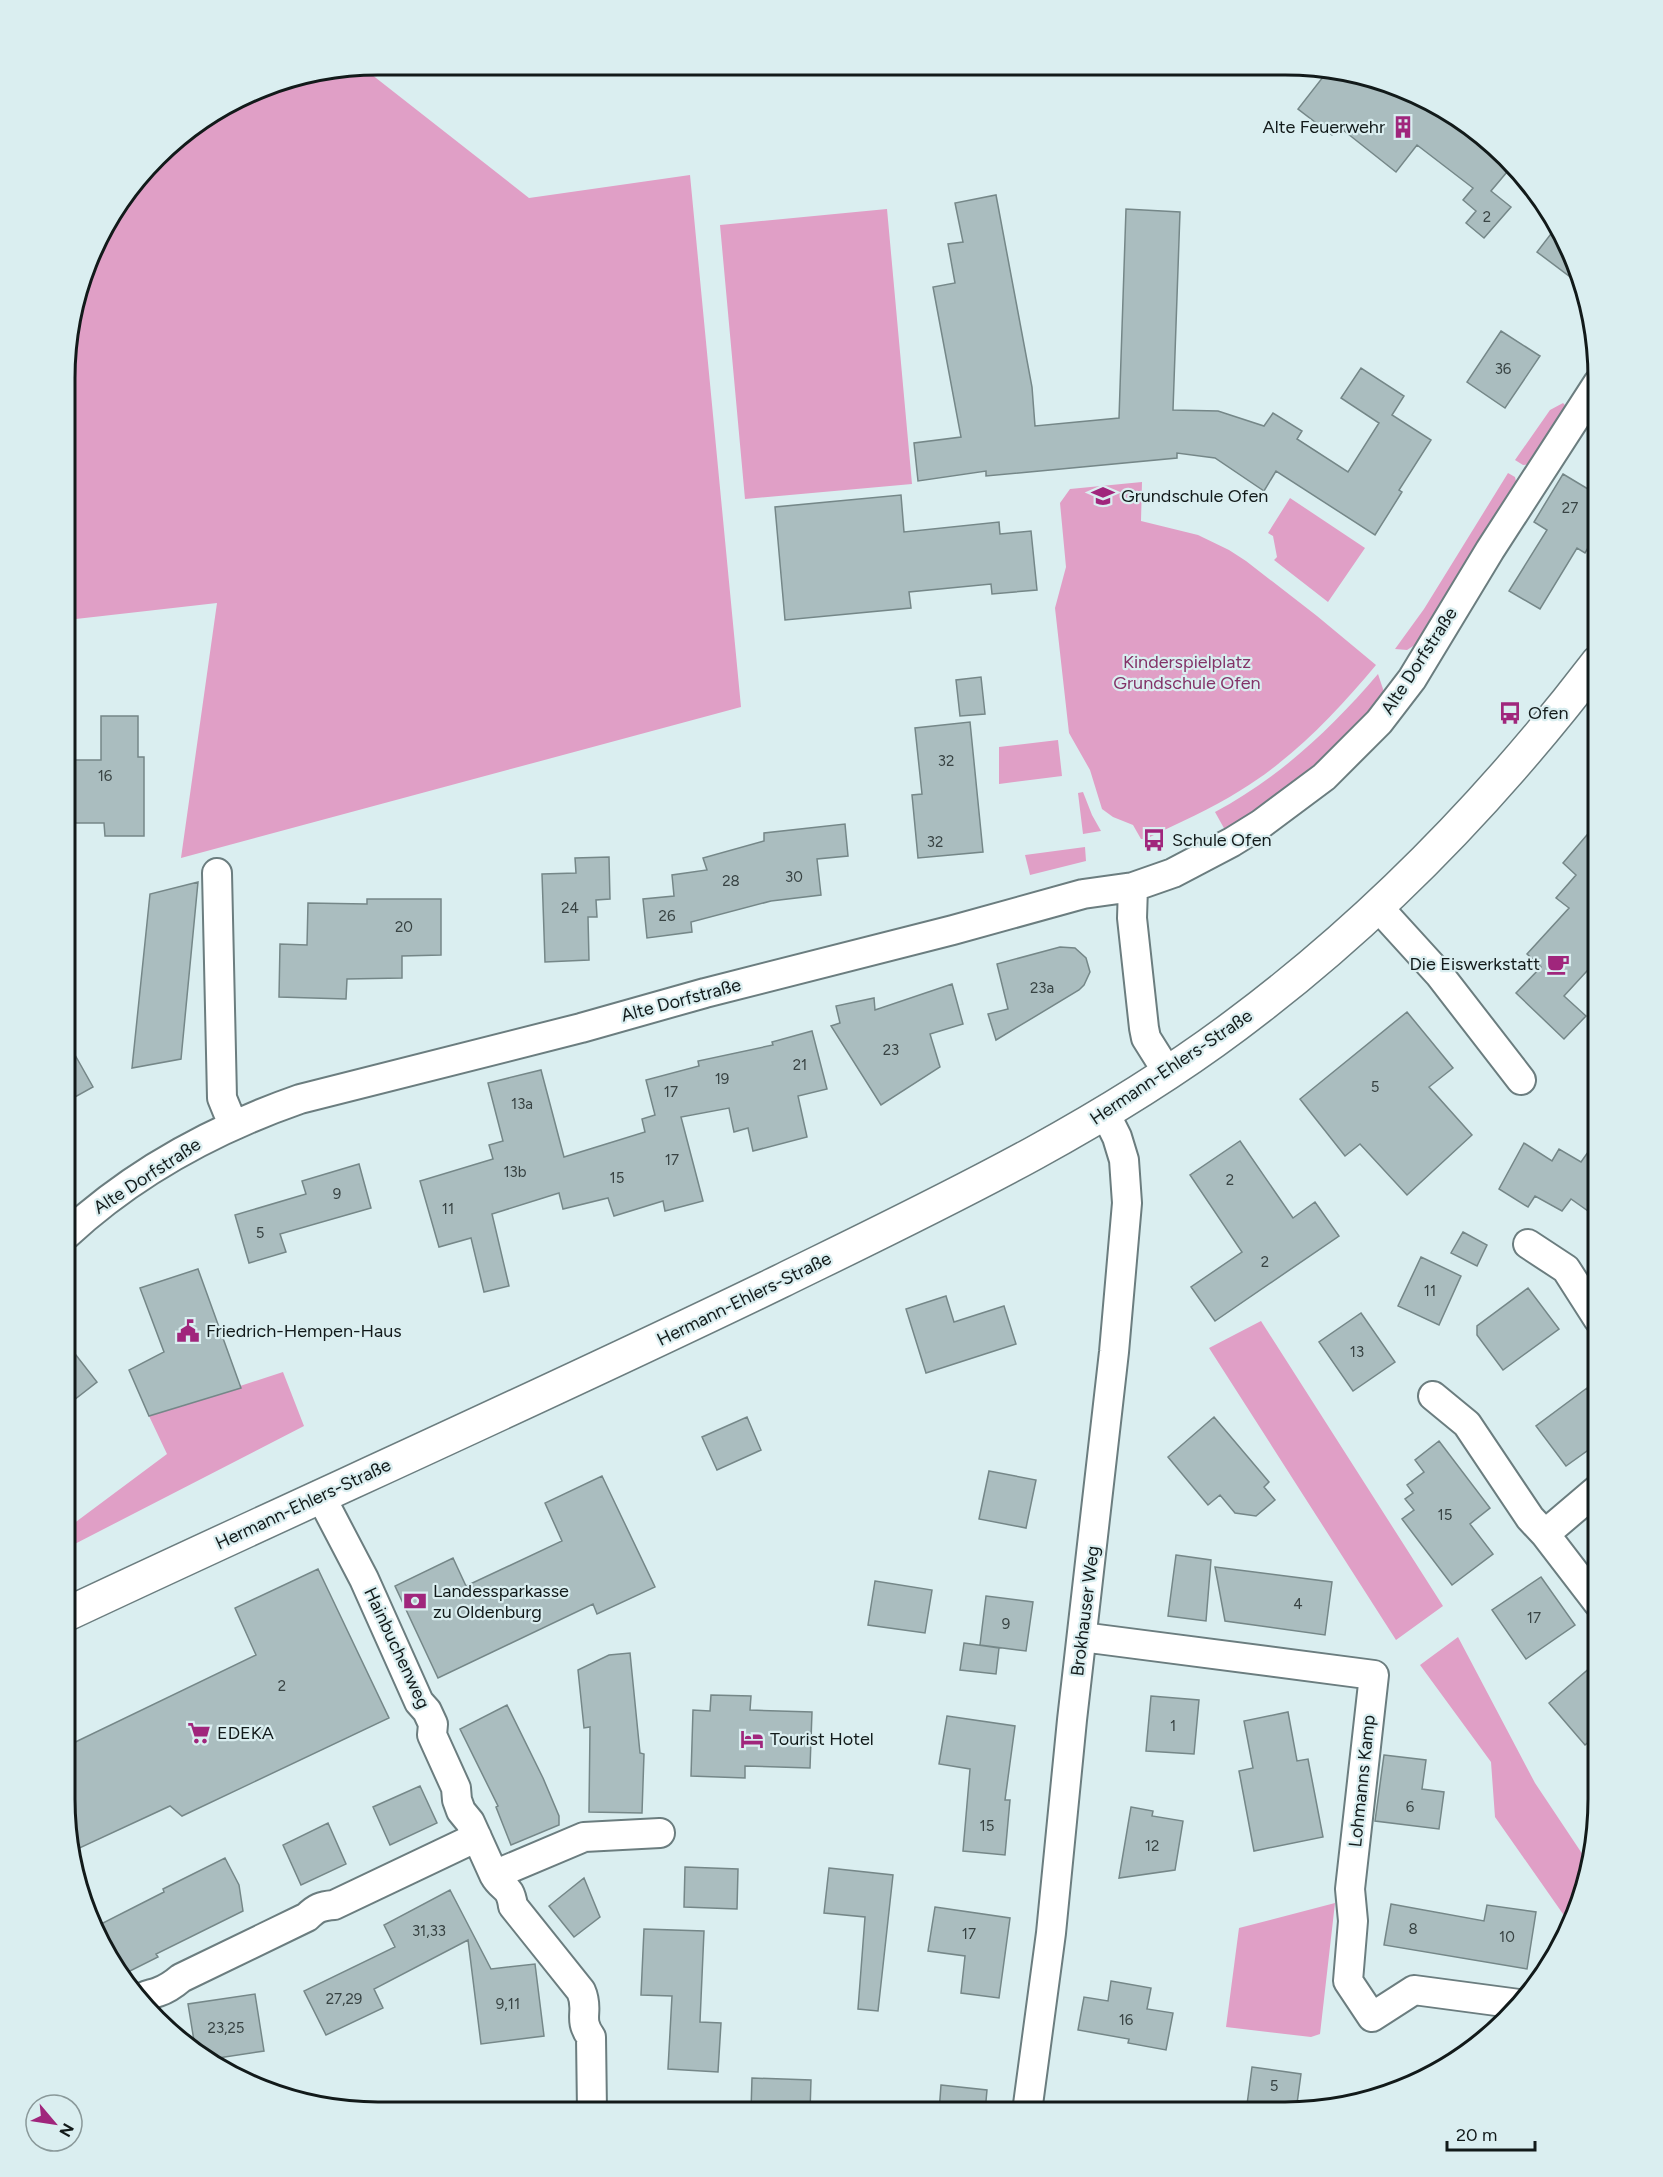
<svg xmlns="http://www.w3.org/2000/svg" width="1663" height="2177" font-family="Figtree,sans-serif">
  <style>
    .green { fill: #e09fc6 }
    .building { fill: #aabdbf; stroke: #758788; stroke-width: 1.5 }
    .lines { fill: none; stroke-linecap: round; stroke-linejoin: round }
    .street-casing { stroke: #6b7d7f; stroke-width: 32 }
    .secondary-casing { stroke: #6b7d7f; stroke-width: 36 }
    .street { stroke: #fff; stroke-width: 28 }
    .secondary { stroke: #fff; stroke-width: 33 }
    .labels { text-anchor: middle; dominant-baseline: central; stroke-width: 4.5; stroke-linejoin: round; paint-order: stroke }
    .number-label { font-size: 15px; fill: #384343 }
    .poi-label { font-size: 18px; fill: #121a1a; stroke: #daeef0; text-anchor: start }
    .street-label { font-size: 18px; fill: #121a1a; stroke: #daeef0 }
    .park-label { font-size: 18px; fill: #833368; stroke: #daeef0 }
    .rim { fill: none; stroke: #121a1a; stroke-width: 3 }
  </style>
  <rect width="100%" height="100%" fill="#daeef0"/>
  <path class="green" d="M362,67l167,131 161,-23 51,532 -560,151 36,-255 -150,17v-284l39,-115 65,-79 106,-61z
    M887,209l25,275 -167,15 -25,-274z
    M1563,403l2,2 -6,17 -28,42 -8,1 -8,-5 35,-50z
    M1508,473l7,4 2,9 -99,157 -11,7 -12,-1 29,-40z
    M1142,482l-1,39 57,14 31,15 17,11 71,55 59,49c-39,47 -83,93 -135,125 -30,19 -63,33 -95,49h-5l-8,-14 -20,-8 -11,-8 -12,-39 -21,-37 -14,-125 11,-41 -6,-64 10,-14z
    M1290,498l75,50 -37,54 -54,-42 3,-3 -4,-21 -5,-3z
    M1378,674l6,18 -6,12 -84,83 -69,43 -10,-18c64,-34 116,-83 163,-138z
    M1058,740l4,36 -63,8v-37z
    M1083,792l9,23 9,16 -18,3 -5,-41z
    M1085,847l1,14 -56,14 -5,-20z
    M1261,1321l182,285 -47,34 -187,-292z
    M283,1372l21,54 -239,123v-19l102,-76 -18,-38z
    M1458,1637l77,146 54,81 -7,36 -12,24 -75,-107 -4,-55 -71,-97z
    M1335,1903l-15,131 -9,3 -85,-10 13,-99z"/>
  <path class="building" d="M1330,68l75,20 34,19 73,59 -21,25 20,16 -27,31 -18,-15 10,-12 -13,-11 10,-12 -56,-43 -21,27 -58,-46 -6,9 -34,-26z
    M996,195l36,192 3,39 84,-8 7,-209 54,3 -7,198 45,1 46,15 9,-13 29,18 -5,8 51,33 31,-49 -38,-25 20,-30 43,28 -12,19 39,25 -32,50 3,2 -27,43 -99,-64 -12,20 -49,-33 -38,-5v5l-191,18v-5l-68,10 -4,-38 47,-6 -28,-150 22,-4 -7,-39 15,-2 -8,-39z
    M1557,226l9,13 19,49 -48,-36z
    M1501,331l39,25 -35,52 -38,-26z
    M1563,474l35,21v36l-13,22 -8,-5 -37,61 -31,-18 38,-61 -13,-8z
    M901,495l3,37 95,-10 1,12 31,-3 6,59 -45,4 -1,-10 -82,8 2,16 -126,12 -10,-113z
    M981,677l4,37 -25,2 -4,-36z
    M101,716h37v41h6v79h-39l-1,-13h-38v-63h35z
    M970,722l13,130 -65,6 -6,-63 10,-1 -7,-66z
    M1598,822v137l-34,37 22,20 -22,23 -48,-46 25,-26 -14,-13 42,-46 -13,-10 20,-23 -13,-12z
    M845,824l3,32 -31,3 4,36 -50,6 -80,21 1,10 -45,6 -4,-39 31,-3 -2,-21 35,-5 -4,-12 61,-17v-8z
    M609,857l1,42 -14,1 1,17h-9l1,43 -44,2 -3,-88 34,-1 -1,-15z
    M198,882l-17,177 -49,9 18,-174z
    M367,899h74v56l-39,1v22l-55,1 -1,20 -67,-2 1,-53 27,1 1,-42 59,1z
    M1060,947l15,1 11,10 4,14 -6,13 -5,5 -83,50 -8,-26 20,-5 -11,-45z
    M952,984l11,40 -33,10 10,33 -59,38 -50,-79 9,-3 -4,-17 38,-8 1,12z
    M1407,1012l46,56 -24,19 43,48 -65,60 -47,-51 -15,12 -45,-57z
    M812,1031l15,58 -29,7 9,41 -54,14 -5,-23 -14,4 -5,-24 -48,9 22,84 -38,10 -2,-10 -49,15 -6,-18 -45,11 -4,-16 -67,21 17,72 -25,6 -13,-54 -32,9 -19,-66 73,-22 -4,-14 14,-4 -15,-58 53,-13 23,87 81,-25 -3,-13 13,-4 -9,-35 53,-14 -1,-5 75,-16 -1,-3z
    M66,1039l27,48 -27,15z
    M1598,1138v80l-27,-19 -9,12 -27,-15 -7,11 -29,-18 25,-46 28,18 7,-12 22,13z
    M1240,1141l53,77 22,-16 24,34 -124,85 -24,-34 51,-35 -52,-77z
    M359,1164l12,44 -91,26 6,18 -37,11 -14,-48 71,-21 -4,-13z
    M1463,1232l24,13 -10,21 -26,-13z
    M1421,1257l40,19 -22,49 -41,-19z
    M198,1269l43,119 -92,28 -20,-46 35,-18 -24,-64z
    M1528,1288l31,41 -56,41 -26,-35v-9z
    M946,1296l8,26 50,-16 12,38 -90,29 -20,-64z
    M1361,1313l34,49 -42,29 -34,-49z
    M65,1341l32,41 -32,25z
    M1587,1388l11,16v39l-32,23 -30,-40z
    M747,1417l14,33 -44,20 -15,-33z
    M1214,1417l55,65 -5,5 11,13 -19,16 -21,-3 -15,-18 -12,10 -40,-48z
    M1439,1441l51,67 -20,16 23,30 -41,31 -50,-66 12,-9 -9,-11 8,-6 -6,-8 17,-13 -9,-12z
    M989,1471l47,9 -10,48 -47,-9z
    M602,1476l53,111 -58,27 -4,-10 -155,74 -43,-92 58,-28 13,28 96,-45 -17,-38z
    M1176,1555l35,5 -5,61 -38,-5z
    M1215,1567l117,15 -7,53 -100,-14z
    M318,1569l71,149 -207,98 -12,-10 -99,46 -7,-52 1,-53 191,-92 -21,-47z
    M1541,1577l34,48 -49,34 -34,-49z
    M875,1581l57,9 -7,43 -57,-8z
    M986,1596l47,6 -7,49 -46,-6z
    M964,1643l35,5 -3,26 -36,-4z
    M630,1653l10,100 4,1 -2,59 -53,-1 1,-85 -6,1 -6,-58 31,-15z
    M1598,1661v73l-13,11 -36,-42z
    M711,1695l40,1 -1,14 62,2 -2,56 -65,-2v12l-54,-2 2,-66 17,1z
    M1151,1696l48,4 -5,54 -48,-3z
    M507,1705l36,73 16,38v9l-48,20 -15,-38 2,-1 -38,-77z
    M1288,1712l9,49 11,-2 15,78 -69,14 -15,-80 14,-3 -9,-47z
    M947,1716l68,10 -10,74h5l-5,55 -42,-4 7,-82 -31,-5z
    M1384,1755l42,5 -4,29 22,3 -5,37 -64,-8z
    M420,1786l17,37 -47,22 -17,-38z
    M1131,1807l22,4 -1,5 31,5 -8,49 -56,8z
    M328,1823l18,41 -45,21 -18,-40z
    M225,1858l14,27 4,26 -87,43 2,3 -36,18 -25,-37 -4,-10 71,-36 -1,-3z
    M685,1867l53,2 -1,40 -53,-2z
    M829,1868l64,7 -15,136 -20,-2 7,-92 -41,-4z
    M584,1878l16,39 -26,20 -25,-31z
    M450,1890l41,79 44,-5 9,72 -63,8 -13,-104 -94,49 9,19 -57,27 -22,-44 91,-44 -11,-22z
    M1391,1904l93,17 3,-16 49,7 -9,57 -143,-24z
    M935,1907l75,11 -11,80 -38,-5 4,-37 -37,-5z
    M644,1929l60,2 -4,91 21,1 -3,49 -50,-3 4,-73 -31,-1z
    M1111,1981l40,7 -4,21 26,4 -7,37 -38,-7 1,-4 -51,-9 6,-33 24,4z
    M255,1994l9,57 -59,9 -9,-7 -8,-49z
    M1252,2067l49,7 -5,37 -50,1z
    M752,2078l59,2 -1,31h-59z
    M941,2085l46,5 -2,22h-46z"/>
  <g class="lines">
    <g class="street-casing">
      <path id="street" d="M217,873l5,225 11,27
        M1133,887l-1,31 12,110 2,10 22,35
        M1378,907l61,67 82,106
        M66,1235c68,-63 148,-106 234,-136l281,-71 124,-35 248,-63 130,-36 50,-7 40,-14 59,-31 29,-18 63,-47 55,-55 33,-43 78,-129 108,-167
        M1528,1244l38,25 32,50
        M1433,1396l34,28 63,94 15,16
        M320,1495l44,84 55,123 8,9 6,13 -1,11 24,53 1,12 4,11 9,11 24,53c8,15 16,9 19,31l68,85c9,20 -4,27 10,46l1,74
        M1598,1603l-53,-69 53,-45
        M1082,1637l292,38 -24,214 3,32 -5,60 24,36 42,-27 105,14
        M494,1875l90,-38 76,-4
        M139,2000c6,-6 11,-5 19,-8 9,-3 16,-8 23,-14l126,-61c9,-9 14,-11 27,-12l143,-68
        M1027,2112l24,-179 21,-213 42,-368 13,-149 -3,-43 -7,-23 -12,-24"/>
    </g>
    <g class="secondary-casing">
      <path id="secondary" d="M65,1615c238,-112 479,-219 716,-334 157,-77 315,-151 455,-256 138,-103 258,-227 362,-363"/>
    </g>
    <use href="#street" class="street"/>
    <use href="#secondary" class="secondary"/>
  </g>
  <defs>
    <g id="building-bare" transform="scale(1.8)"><path d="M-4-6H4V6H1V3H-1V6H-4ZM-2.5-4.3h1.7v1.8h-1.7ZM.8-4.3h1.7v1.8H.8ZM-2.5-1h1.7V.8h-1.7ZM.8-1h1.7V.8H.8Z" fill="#a0267c" stroke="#daeef0" stroke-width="2.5" paint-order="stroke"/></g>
    <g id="school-bare" transform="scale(1.8)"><path d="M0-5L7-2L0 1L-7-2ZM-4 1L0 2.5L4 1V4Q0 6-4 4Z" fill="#a0267c" stroke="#daeef0" stroke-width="2.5" paint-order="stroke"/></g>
    <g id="bus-bare" transform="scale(1.8)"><path d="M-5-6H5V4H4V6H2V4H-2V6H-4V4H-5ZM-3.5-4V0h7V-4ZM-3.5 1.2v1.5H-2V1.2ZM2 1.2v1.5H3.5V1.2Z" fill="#a0267c" stroke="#daeef0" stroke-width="2.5" paint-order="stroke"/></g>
    <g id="cafe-bare" transform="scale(1.8)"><path d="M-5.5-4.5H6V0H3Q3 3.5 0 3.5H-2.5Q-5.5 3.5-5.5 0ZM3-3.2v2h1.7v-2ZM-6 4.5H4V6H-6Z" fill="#a0267c" stroke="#daeef0" stroke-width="2.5" paint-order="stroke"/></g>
    <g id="civic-bare" transform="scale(1.8)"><path d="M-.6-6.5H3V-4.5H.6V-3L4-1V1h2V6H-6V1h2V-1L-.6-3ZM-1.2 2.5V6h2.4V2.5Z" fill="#a0267c" stroke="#daeef0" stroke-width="2.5" paint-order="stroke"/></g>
    <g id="bank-bare" transform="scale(1.8)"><path d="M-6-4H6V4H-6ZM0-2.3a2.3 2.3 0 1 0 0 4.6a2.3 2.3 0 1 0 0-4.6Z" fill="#a0267c" stroke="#daeef0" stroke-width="2.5" paint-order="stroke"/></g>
    <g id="supermarket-bare" transform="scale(1.8)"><path d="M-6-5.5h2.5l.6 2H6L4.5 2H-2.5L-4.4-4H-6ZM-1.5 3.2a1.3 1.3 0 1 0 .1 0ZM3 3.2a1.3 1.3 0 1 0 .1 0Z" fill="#a0267c" stroke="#daeef0" stroke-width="2.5" paint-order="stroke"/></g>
    <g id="hotel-bare" transform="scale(1.8)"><path d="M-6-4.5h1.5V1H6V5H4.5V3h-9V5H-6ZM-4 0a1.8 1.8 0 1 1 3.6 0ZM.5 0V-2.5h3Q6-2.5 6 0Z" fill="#a0267c" stroke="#daeef0" stroke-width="2.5" paint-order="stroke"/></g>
  </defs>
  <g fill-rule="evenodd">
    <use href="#building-bare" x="1403" y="127"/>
    <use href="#school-bare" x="1103" y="496"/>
    <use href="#bus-bare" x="1510" y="713"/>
    <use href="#bus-bare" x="1154" y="840"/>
    <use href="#cafe-bare" x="1558" y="964"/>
    <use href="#civic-bare" x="188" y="1331"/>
    <use href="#bank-bare" x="415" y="1601"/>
    <use href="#supermarket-bare" x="199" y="1733"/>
    <use href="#hotel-bare" x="752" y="1739"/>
  </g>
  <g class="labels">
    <g class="number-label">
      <text x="1487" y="217">2</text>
      <text x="1503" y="369">36</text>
      <text x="1570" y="508">27</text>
      <text x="946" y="761">32</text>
      <text x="105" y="776">16</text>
      <text x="935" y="842">32</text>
      <text x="794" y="877">30</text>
      <text x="731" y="881">28</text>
      <text x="570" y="908">24</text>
      <text x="667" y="916">26</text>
      <text x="404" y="927">20</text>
      <text x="1042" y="988">23a</text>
      <text x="891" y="1050">23</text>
      <text x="800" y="1065">21</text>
      <text x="722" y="1079">19</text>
      <text x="1375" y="1087">5</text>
      <text x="671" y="1092">17</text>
      <text x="522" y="1104">13a</text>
      <text x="672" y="1160">17</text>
      <text x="515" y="1172">13b</text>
      <text x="617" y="1178">15</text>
      <text x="1230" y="1180">2</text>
      <text x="337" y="1194">9</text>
      <text x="448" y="1209">11</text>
      <text x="260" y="1233">5</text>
      <text x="1265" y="1262">2</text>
      <text x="1430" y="1291">11</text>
      <text x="1357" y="1352">13</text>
      <text x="1445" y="1515">15</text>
      <text x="1298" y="1604">4</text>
      <text x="1534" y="1618">17</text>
      <text x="1006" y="1624">9</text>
      <text x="282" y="1686">2</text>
      <text x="1173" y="1726">1</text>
      <text x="1410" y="1807">6</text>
      <text x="987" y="1826">15</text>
      <text x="1152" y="1846">12</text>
      <text x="1413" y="1929">8</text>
      <text x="429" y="1931">31,33</text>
      <text x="969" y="1934">17</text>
      <text x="1507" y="1937">10</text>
      <text x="344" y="1999">27,29</text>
      <text x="508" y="2004">9,11</text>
      <text x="1126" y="2020">16</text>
      <text x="226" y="2028">23,25</text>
      <text x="1274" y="2086">5</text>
    </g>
    <g class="poi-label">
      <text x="1385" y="127" text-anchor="end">Alte Feuerwehr</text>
      <text x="1121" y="496">Grundschule Ofen</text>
      <text x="1528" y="713">Ofen</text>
      <text x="1172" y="840">Schule Ofen</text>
      <text x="1540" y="964" text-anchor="end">Die Eiswerkstatt</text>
      <text x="206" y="1331">Friedrich-Hempen-Haus</text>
      <text x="433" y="1591">Landessparkasse<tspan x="433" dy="21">zu Oldenburg</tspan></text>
      <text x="217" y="1733">EDEKA</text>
      <text x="770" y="1739">Tourist Hotel</text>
    </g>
    <g class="street-label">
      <text transform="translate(1419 661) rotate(-57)">Alte Dorfstraße</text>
      <text transform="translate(681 1000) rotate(-15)">Alte Dorfstraße</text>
      <text transform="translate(1171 1067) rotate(-34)">Hermann-Ehlers-Straße</text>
      <text transform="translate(147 1176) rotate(-33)">Alte Dorfstraße</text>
      <text transform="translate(744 1299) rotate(-26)">Hermann-Ehlers-Straße</text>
      <text transform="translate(303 1504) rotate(-25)">Hermann-Ehlers-Straße</text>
      <text transform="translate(1085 1611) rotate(-83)">Brokhauser Weg</text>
      <text transform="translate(397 1648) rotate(65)">Hainbuchenweg</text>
      <text transform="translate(1362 1781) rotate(-84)">Lohmanns Kamp</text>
    </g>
    <g class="park-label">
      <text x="1187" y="662">Kinderspielplatz<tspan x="1187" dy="21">Grundschule Ofen</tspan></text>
    </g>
  </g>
  <path d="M0 0H1663V2177H0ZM378 75H1285A303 303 0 0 1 1588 378V1799A303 303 0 0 1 1285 2102H378A303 303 0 0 1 75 1799V378A303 303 0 0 1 378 75Z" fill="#daeef0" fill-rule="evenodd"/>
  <path class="rim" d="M378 75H1285A303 303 0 0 1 1588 378V1799A303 303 0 0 1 1285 2102H378A303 303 0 0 1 75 1799V378A303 303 0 0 1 378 75Z"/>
  <g transform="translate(54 2123) rotate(119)"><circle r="28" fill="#daeef0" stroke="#8a999a" stroke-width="1.5"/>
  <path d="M0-4.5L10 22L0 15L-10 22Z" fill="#a0267c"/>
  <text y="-9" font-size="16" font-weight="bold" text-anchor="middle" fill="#121a1a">N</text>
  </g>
  <path d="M1447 2141v9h88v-9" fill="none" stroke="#121a1a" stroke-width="3"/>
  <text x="1456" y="2141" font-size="18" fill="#121a1a" stroke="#daeef0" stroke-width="4.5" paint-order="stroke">20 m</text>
</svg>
